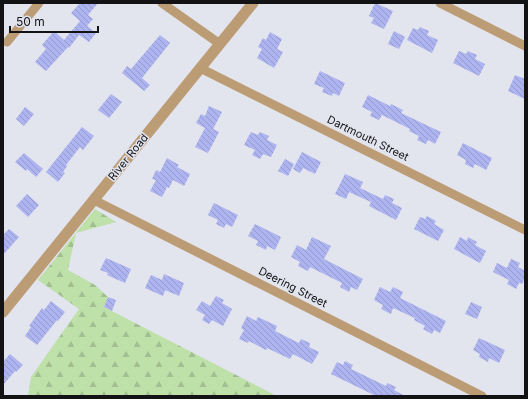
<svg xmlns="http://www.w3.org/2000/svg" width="528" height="399" font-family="Inter,sans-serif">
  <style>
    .forest { fill: url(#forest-firs) }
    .building { fill: url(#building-back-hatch) }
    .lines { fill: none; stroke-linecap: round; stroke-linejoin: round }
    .minor { stroke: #bc9c75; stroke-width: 9 }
    .tertiary { stroke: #bc9c75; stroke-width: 11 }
    .labels { text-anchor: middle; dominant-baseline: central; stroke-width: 3; stroke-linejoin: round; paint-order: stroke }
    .street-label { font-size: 11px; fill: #131316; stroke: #e2e4ee }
  </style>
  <defs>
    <pattern id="forest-firs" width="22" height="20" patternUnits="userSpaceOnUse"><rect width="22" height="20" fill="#bee0a9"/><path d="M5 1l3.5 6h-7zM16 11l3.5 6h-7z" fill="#a2bf91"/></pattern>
    <pattern id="building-back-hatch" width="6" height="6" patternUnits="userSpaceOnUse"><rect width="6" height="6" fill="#adb4ef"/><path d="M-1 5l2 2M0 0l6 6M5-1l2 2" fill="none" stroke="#949acc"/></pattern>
  </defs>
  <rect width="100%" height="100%" fill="#e2e4ee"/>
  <path class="forest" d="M95,209l21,13 -40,11 -8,37 27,15 13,12 -4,10 173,89h-249l3,-19 48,-68 -41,-29z"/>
  <path class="building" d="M80,3h18l-10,12 5,4 -6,7 9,7 -7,9 -10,-7 -10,13 -1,-1 -22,24 -11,-9 11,-13 -4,-4 12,-14 10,9 16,-19 -9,-8z
    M375,3l18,8 -9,18 -13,-6 3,-5 -5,-2z
    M420,27l9,4 -2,4 11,5 -6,13 -25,-13 6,-12 5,2z
    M394,31l11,6 -6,12 -11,-5z
    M270,32l12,7 -5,10 6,3 -9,16 -17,-10 5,-9 -4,-2 5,-9 3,2z
    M160,35l10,8 -28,35 8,7 -6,6 -22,-18 5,-7 4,3z
    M459,51l7,3 2,-3 9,4 -2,4 10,5 -6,12 -26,-13z
    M320,71l25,12 -6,13 -6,-3 -1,3 -10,-4 2,-4 -10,-4z
    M515,75l10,4v20l-17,-8z
    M111,94l11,8 -13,16 -11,-8z
    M368,95l22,11 1,-2 12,6 -2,3 40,19 -6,12 -7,-4 -2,4 -9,-4 2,-4 -10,-5 1,-2 -28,-14 -3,5 -9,-4 2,-4 -10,-5z
    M209,106l13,6 -9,17 6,3 -11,21 -13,-6 10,-19 -9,-5 5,-9 4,2z
    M25,107l9,7 -10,12 -8,-7z
    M82,127l12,9 -11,14 -3,-3 -14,18 1,1 -4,6 2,1 -7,9 -12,-10z
    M251,132l7,3 2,-3 9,4 -2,4 10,5 -6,12 -8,-3 -3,5 -8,-4 3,-5 -11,-5z
    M463,143l29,15 -6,12 -11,-6 -2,4 -8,-4 1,-4 -9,-5z
    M302,152l19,10 -6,12 -12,-6 -3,5 -7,-4z
    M24,153l19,16 -7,8 -9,-8 -1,2 -11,-9z
    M167,158l12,7 -2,2 13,7 -6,12 -11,-6 -4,8 -2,-1 -5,10 -12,-6 6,-11 -4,-1 4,-9 4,2z
    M285,159l9,5 -6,12 -10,-5z
    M345,174l18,8 -3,6 23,11 2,-4 9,4 -2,4 10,5 -6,12 -27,-14 2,-4 -22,-10 -3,7 -11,-5z
    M27,194l12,11 -11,12 -12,-11z
    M214,203l24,12 -6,12 -6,-3 -2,4 -8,-4 2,-4 -10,-5z
    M427,216l9,5 -2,3 10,6 -6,11 -24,-12 6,-12 5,2z
    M255,224l26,13 -6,13 -8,-4 -1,4 -10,-5 2,-4 -10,-5z
    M9,229l10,8 -16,18v-20z
    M312,237l19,9 -7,13 39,20 -6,11 -6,-3 -2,5 -9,-5 2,-4 -32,-16 -2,4 -10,-5 2,-4 -9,-5 6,-12 9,5z
    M460,237l7,4 1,-4 9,5 -2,3 11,6 -6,12 -26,-14z
    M106,258l25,11 -6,14 -18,-8 1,-2 -8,-3z
    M511,259l9,4 -2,4 7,4v7l-3,6 -3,-1 -3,6 -9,-5 2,-4 -16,-8 4,-9 10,5z
    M164,274l20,9 -5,13 -14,-6 -2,6 -18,-8 6,-13 11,5z
    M380,287l10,5 3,-5 10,5 -3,6 46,23 -6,12 -6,-3 -2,4 -9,-5 2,-3 -11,-6 1,-2 -22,-10 -2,6 -10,-5 2,-4 -9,-5z
    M216,296l8,4 -2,3 10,6 -9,17 -11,-6 -3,4 -7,-4 3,-5 -9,-5 6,-9 8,5z
    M108,297l8,3 -4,11 -8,-4z
    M51,301l14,11 -7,9 -1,-1 -20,25 -12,-9 6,-9 -2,-1 13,-18 2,2z
    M471,302l11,5 -5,12 -12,-5z
    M247,316l9,5 2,-4 19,9 -2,5 24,12 2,-4 9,4 -1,4 10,5 -7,12 -19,-10 -3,5 -23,-11 -1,2 -17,-9 -1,2 -9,-4 5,-9 -3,-2z
    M479,338l26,12 -6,13 -10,-5 -1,4 -9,-5 1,-3 -7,-4z
    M10,354l13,11 -7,7 -1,-1 -12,14v-23z
    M345,361l8,4 -2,4 35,17 1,-3 9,4 -2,3 11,6h-29l-45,-22 6,-12 6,3z"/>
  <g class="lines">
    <path class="minor" d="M162,3l58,41
      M440,3l85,43
      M7,42l32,-39
      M200,68l325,162
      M94,200l388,196"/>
    <path class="tertiary" d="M3,312l250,-309"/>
  </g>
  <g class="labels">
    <g class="street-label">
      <text transform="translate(368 138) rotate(26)">Dartmouth Street</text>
      <text transform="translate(128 157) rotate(-51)">River Road</text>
      <text transform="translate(293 287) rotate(27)">Deering Street</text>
    </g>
  </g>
  <rect width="528" height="399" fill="none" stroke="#131316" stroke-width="8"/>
  <path d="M10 26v6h88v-6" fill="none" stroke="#131316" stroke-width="2"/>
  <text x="16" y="26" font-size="12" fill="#131316" stroke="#e2e4ee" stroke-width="3" paint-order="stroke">50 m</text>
</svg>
